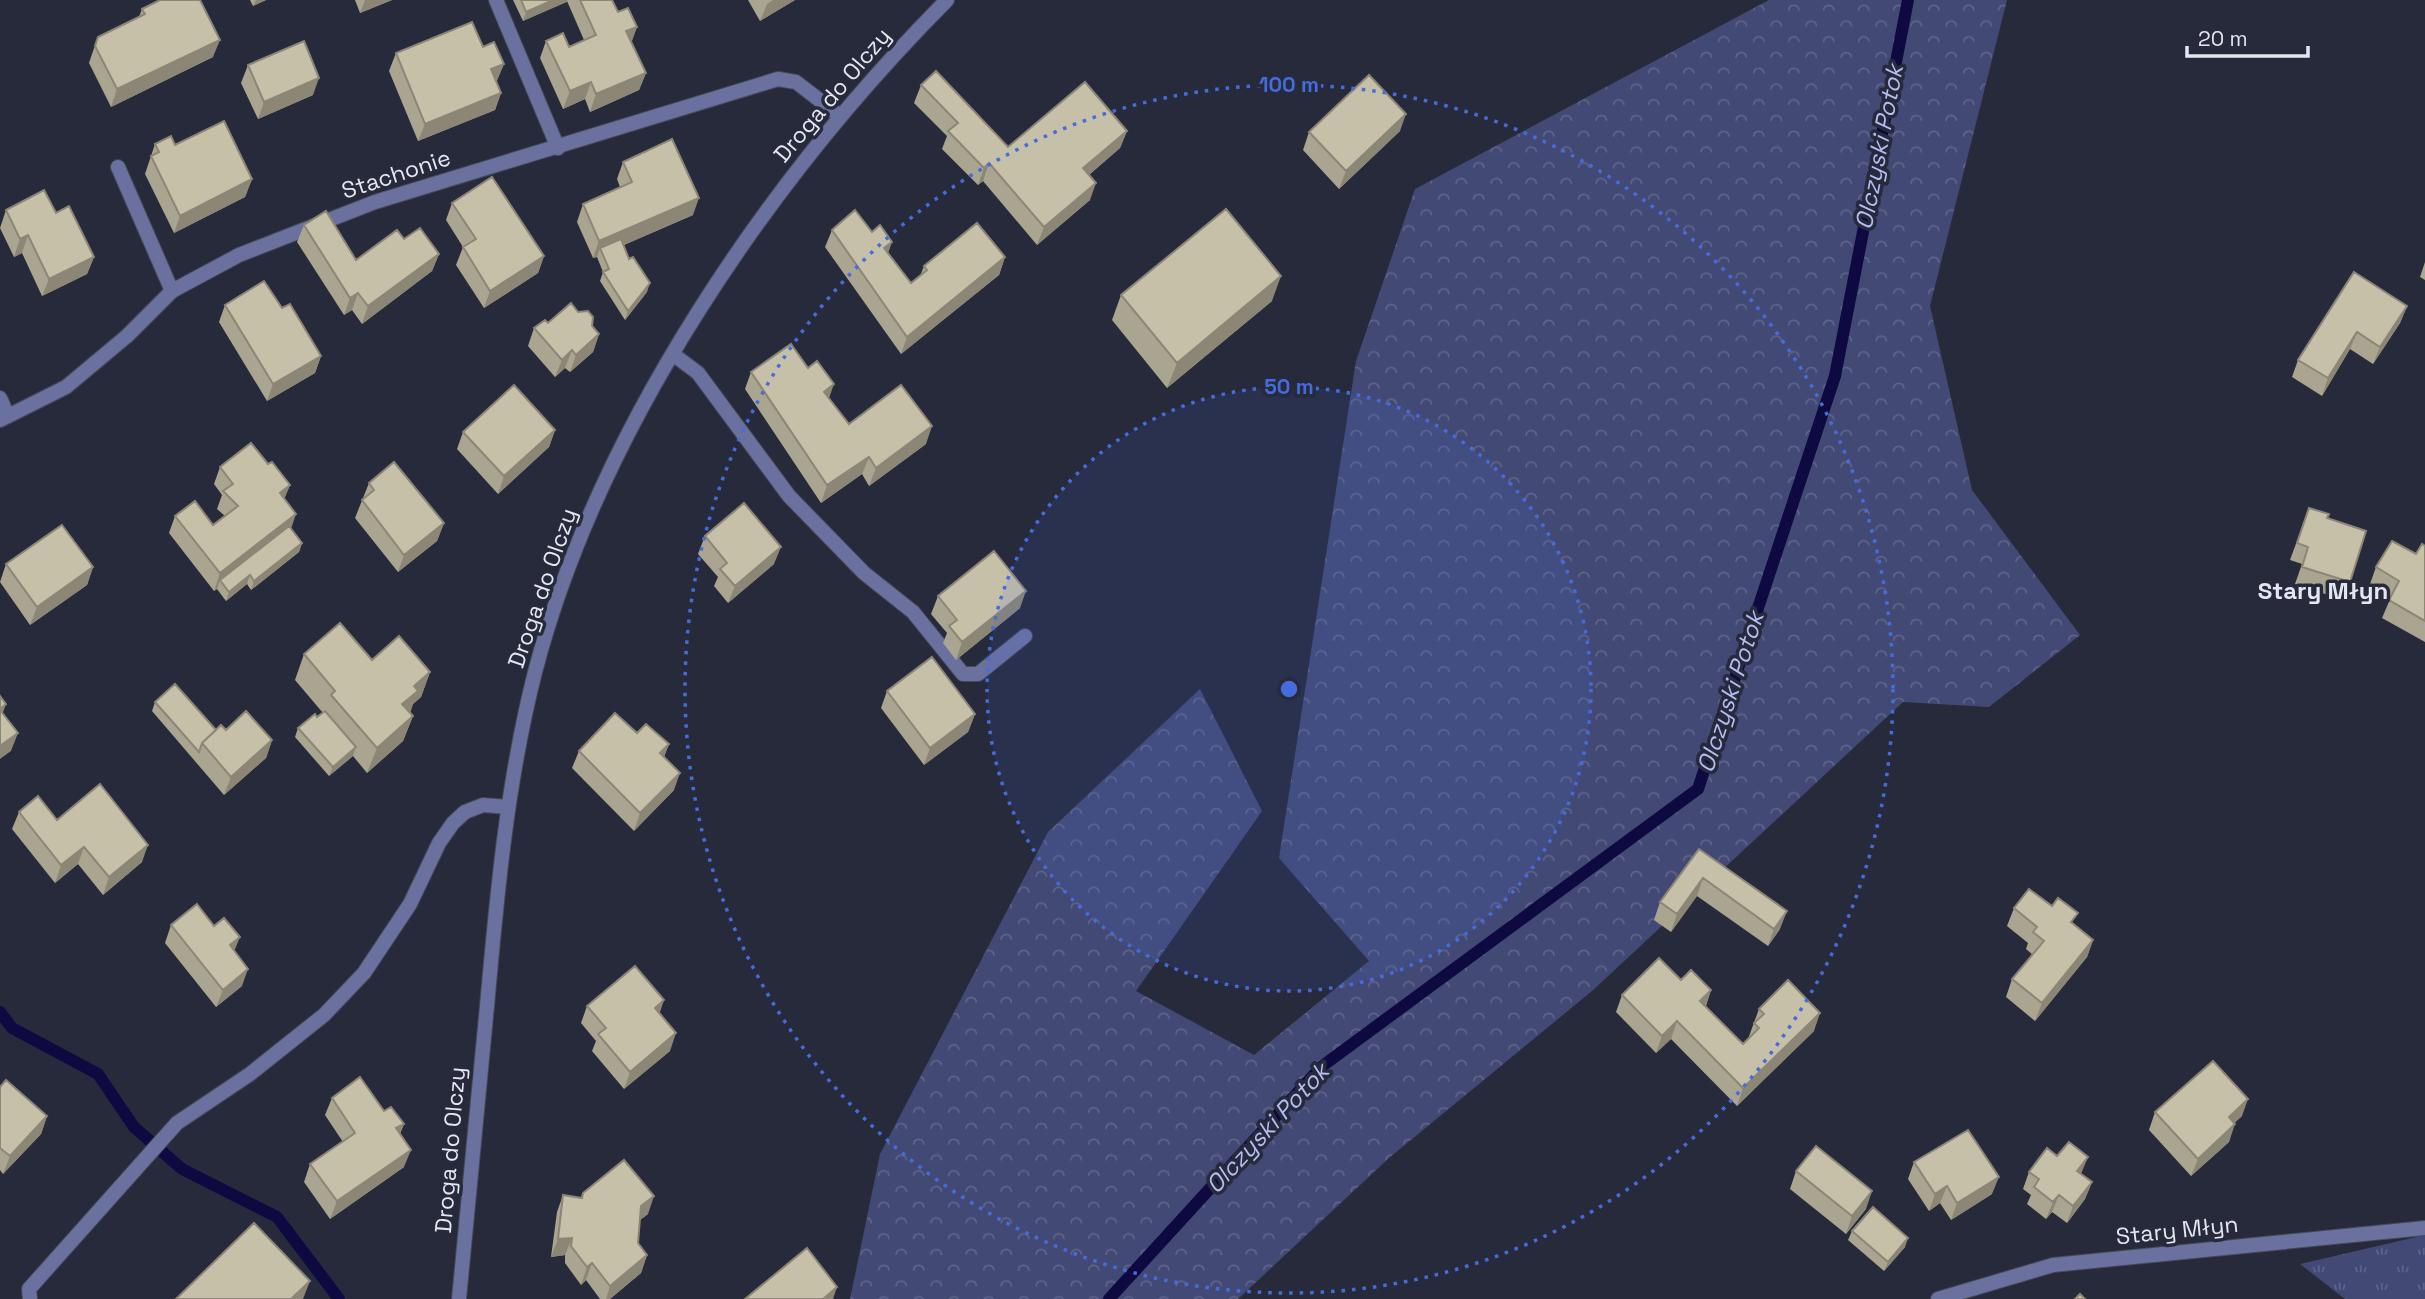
<svg xmlns="http://www.w3.org/2000/svg" width="2425" height="1299" font-family="'Space Grotesk',sans-serif">
  <style>
    .grass { fill: url(#grass-tufts) }
    .forest { fill: url(#forest-crowns) }
    .lines { fill: none; stroke-linecap: round; stroke-linejoin: round }
    .stream { stroke: #0f0941; stroke-width: 12 }
    .service-casing { stroke: #454858; stroke-width: 16 }
    .minor-casing { stroke: #454858; stroke-width: 16 }
    .tertiary-casing { stroke: #454858; stroke-width: 16 }
    .service { stroke: #6a719f; stroke-width: 14 }
    .minor { stroke: #6a719f; stroke-width: 14 }
    .tertiary { stroke: #6a719f; stroke-width: 14 }
    .wall { fill: #aaa591 }
    .shaded-wall { fill: #8b8676 }
    .building { fill: #c6c0a9; stroke: #8b8676; stroke-width: 2 }
    .ring { fill: none; stroke: #456cdd; stroke-width: 3.5; stroke-dasharray: 3.5 7 }
    .labels { text-anchor: middle; dominant-baseline: central; stroke-width: 7; stroke-linejoin: round; paint-order: stroke }
    .street-label { font-size: 23px; fill: #e4e6f2; stroke: #272a3b }
    .water-label { font-size: 24px; font-style: italic; fill: #b3bdf3; stroke: #272a3b }
    .neighbourhood-label { font-size: 24px; font-weight: bold; fill: #e4e6f2; stroke: #272a3b }
    .centre { fill: #456cdd; stroke: #272a3b; stroke-width: 3.5 }
    .ring-label { font-size: 21px; text-anchor: middle; font-weight: bold; fill: #456cdd; stroke: #272a3b; stroke-width: 7; stroke-linejoin: round; paint-order: stroke }
  </style>
  <defs>
    <pattern id="grass-tufts" width="24" height="20" patternUnits="userSpaceOnUse" patternTransform="scale(1.75)"><rect width="24" height="20" fill="#434975"/><path d="M3 7l-1-3M5 7V3M7 7l1-3M15 17l-1-3M17 17v-4M19 17l1-3" fill="none" stroke="#5e6389"/></pattern>
    <pattern id="forest-crowns" width="20" height="18" patternUnits="userSpaceOnUse" patternTransform="scale(1.75)"><rect width="20" height="18" fill="#434975"/><path d="M2 6a3 3 0 1 1 6 0M12 15a3 3 0 1 1 6 0" fill="none" stroke="#5e6389"/></pattern>
  </defs>
  <rect width="100%" height="100%" fill="#272a3b"/>
  <path class="grass" d="M2425,1235v64h-80l-45,-35z"/>
  <path class="forest" d="M1769,0h238l-77,306 42,184 108,145 -91,72 -86,-5 -311,289 -203,167 -151,141h-388l30,-145 168,-322 152,-143 62,122 -126,180 118,64 115,-94 -90,-103 77,-497 59,-172z"/>
  <g class="lines">
    <path class="stream" d="M0,1012l12,16 86,46 36,53 48,42 95,48 62,82
      M1109,1299l212,-232 377,-278 137,-413 73,-376"/>
    <g class="service-casing">
      <path id="service" d="M496,0l62,148
        M118,167l54,124
        M674,355l24,18 91,123 75,77 49,39 50,62h15l47,-38
        M0,398l8,18
        M30,1299l-1,-10 148,-166 73,-49 74,-59 40,-42 46,-69 29,-61 14,-20 12,-11 18,-7 25,2"/>
    </g>
    <g class="minor-casing">
      <path id="minor" d="M0,420l66,-33 61,-51 45,-45 67,-36 136,-53 403,-123 18,3 44,34
        M1938,1299l115,-34 372,-37"/>
    </g>
    <g class="tertiary-casing">
      <path id="tertiary" d="M459,1299c9,-98 19,-195 28,-293 10,-112 20,-224 48,-334 64,-245 235,-494 412,-672"/>
    </g>
    <use href="#service" class="service"/>
    <use href="#minor" class="minor"/>
    <use href="#tertiary" class="tertiary"/>
  </g>
  <path class="wall" d="M250,0h16l-13,6z
    M355,0h37l-32,13z
    M513,0h99l6,12 19,15 -6,15 15,31 -7,17 -49,22 -5,-13 -22,10 -23,-51 6,-17 23,6 15,-7 -17,-39 -44,20z
    M748,0h47l-35,21z
    M142,9l71,48 -102,50 -22,-44 3,-9 6,-17 41,-20z
    M483,47l21,17 -8,17 5,12 -6,17 -77,31 -29,-70 7,-18z
    M248,65l65,30 -55,24 -17,-36z
    M921,85l87,62 119,-16 -7,17 -31,27 1,25 -53,45 -54,-64 -5,4 -36,-36 5,-13 -33,-33z
    M1400,131l-61,58 -36,-39 6,-18z
    M155,144l20,1 77,34 -7,18 -71,36 -29,-59z
    M623,162l70,53 -69,30 5,14 18,33 -22,28 -25,-39 3,-9 -6,-15 -4,1 -16,-36 6,-18 37,-17 -3,-8z
    M452,203l92,53 -6,17 -54,35 -28,-43 7,-18 -17,-27z
    M6,210l50,3 38,44 -7,17 -45,22 -20,-43 -8,4 -14,-29z
    M304,225l52,35 48,-21 35,15 -7,17 -70,53 -10,-14 -8,5 -47,-73z
    M832,230l56,24 23,29 9,-7 4,-10 81,-9 -6,18 -98,79 -76,-107z
    M2425,262v18l-5,-3z
    M1121,295l151,6 -105,87 -55,-68z
    M225,305l57,3 39,48 -6,17 -48,28 -48,-79z
    M2407,306l-7,17 -27,41 -23,-15 -28,47 -30,-19 6,-17z
    M548,323l44,3 7,8 -6,18 -23,20 -5,-4 -10,9 -27,-31 6,-18z
    M751,372l78,26 20,26 77,20 -57,42 -7,-12 -41,29 -76,-114z
    M555,430l-6,17 -51,47 -41,-45 6,-17z
    M268,464l22,21 -6,14 7,30 11,14 -3,9 -48,38 -4,-6 -21,17 -9,-12 -3,2 -45,-58 6,-17 38,9 12,-9 -8,-7 5,-14 -8,-11 6,-17z
    M369,483l75,40 -7,18 -39,31 -43,-54z
    M2309,508l18,10 23,64 -7,18 -48,-16 7,-20 -12,-4z
    M705,536l69,28 -46,39 -14,-17 4,-9 -20,-23z
    M2425,546v96l-43,-24 9,-21 -21,-13 6,-17 40,-13z
    M6,564l87,3 -6,18 -57,40 -30,-43z
    M938,596l82,12 -64,52 -13,-17 4,-10 -16,-19z
    M304,654l68,6 58,12 -9,25 -8,7 -3,9 3,3 -10,25 -36,32 -14,-17 -24,20 -34,-39 3,-9 25,-15 -28,-33z
    M887,691l88,23 -7,18 -44,33 -43,-57z
    M155,702l61,29 10,-1 46,10 -6,18 -42,37 -72,-84z
    M637,733l32,11 -5,13 10,33 -40,41 -62,-63 7,-17z
    M19,812l38,8 85,42 -39,33 -25,-31 -23,19 -43,-54z
    M1699,849l81,80 -12,17 -71,-50 -26,36 -17,-12 6,-18z
    M2014,908l60,17 19,15 -6,17 -52,64 -29,-24 6,-18 21,-24 -7,-6 2,-6 -21,-17z
    M171,925l64,26 7,35 -26,21 -51,-64z
    M1681,980l30,10 -5,16 37,38 5,-5 11,-30 55,22 -77,75 -66,-67 -15,14 -40,-41 6,-17z
    M587,1006l73,7 10,38 -46,38 -32,-38 4,-10 -15,-18z
    M0,1087l47,29 -6,18 -38,40 -3,-4z
    M332,1098l52,13 20,13 -4,10 4,33 -74,52 -26,-37 6,-18 33,-22 -18,-27z
    M2155,1112l87,4 -8,7 -5,19 -38,34 -42,-46z
    M1914,1162l78,32 -41,26 -11,-17 -11,8 -21,-32z
    M1796,1171l70,38 -20,25 -56,-45z
    M2029,1172l52,2 11,8 -7,17 -18,24 -15,-11 -6,7 -19,-15 4,-9 -8,-6z
    M583,1193l65,21 -8,6 -2,23 9,12 -6,18 -31,26h-10l-14,-19 -5,5 -16,-22v-8l-14,2 6,-45 6,-17 18,3z
    M1852,1231l53,16 -21,24 -36,-31z"/>
  <path class="shaded-wall" d="M256,0h10l-13,6z
    M365,0h27l-32,13z
    M553,0h14v2l-44,19 3,-9z
    M773,0h22l-35,21 7,-17z
    M637,27l-6,17 -5,-13z
    M220,40l-7,17 -102,50 6,-18z
    M504,64l-7,17 -12,5 6,-17z
    M646,73l-7,17 -49,22 6,-18z
    M319,78l-6,17 -55,24 6,-17z
    M591,82l-6,17 -22,10 7,-18z
    M501,93l-6,17 -77,31 7,-17z
    M1406,114l-6,17 -61,58 7,-18z
    M1127,131l-7,17 -43,37 6,-17z
    M989,163l-6,18 -5,4 6,-17z
    M252,179l-7,18 -71,36 6,-17z
    M1096,183l-6,17 -53,45 7,-18z
    M699,198l-6,17 -90,39 -3,-6 -3,9 -4,1 6,-17z
    M28,235l-6,18 -8,4 6,-18z
    M892,242l-6,17 -2,-11z
    M439,254l-7,17 -70,53 6,-18z
    M544,256l-6,17 -54,35 6,-17z
    M94,257l-7,17 -45,22 7,-17z
    M1005,257l-6,18 -98,79 6,-17z
    M1281,276l-9,25 -105,87 10,-25z
    M650,283l-3,9 -22,28 3,-9z
    M358,293l-6,17 -8,5 6,-17z
    M2407,306l-7,17 -27,41 7,-17z
    M2357,332l-7,17 -28,47 6,-18z
    M599,334l-6,18 -23,20 6,-17z
    M572,350l-7,18 -10,9 7,-17z
    M321,356l-6,17 -48,28 6,-17z
    M834,384l-6,17 -4,-9z
    M932,426l-6,18 -57,42 7,-18z
    M555,430l-6,17 -51,47 6,-18z
    M869,457l-7,17 -41,29 6,-18z
    M290,485l-7,17 -3,-9z
    M296,514l-6,18 -70,48 -3,9 -3,2 6,-18z
    M444,523l-7,18 -39,31 6,-17z
    M302,543l-3,9 -48,38 3,-9z
    M781,547l-7,17 -46,39 7,-17z
    M93,567l-6,18 -57,40 7,-18z
    M250,575l-3,9 -21,17 3,-9z
    M1026,591l-6,17 -64,52 6,-18z
    M430,672l-9,25 -8,7 -5,12 -6,-12 12,-18z
    M6,704l-6,17v-12z
    M975,714l-7,18 -44,33 6,-17z
    M413,716l-10,25 -36,32 10,-25z
    M18,733l-7,18 -11,8v-13z
    M272,740l-6,18 -42,37 7,-18z
    M669,744l-7,17 -2,-8z
    M356,747l-3,9 -24,20 4,-9z
    M680,773l-6,17 -40,41 6,-18z
    M148,845l-6,17 -39,33 6,-18z
    M84,847l-6,17 -23,19 6,-18z
    M1703,878l-6,18 -26,36 6,-18z
    M1787,911l-7,18 -12,17 6,-17z
    M240,937l-7,17 -3,-9z
    M2093,940l-6,17 -52,64 7,-18z
    M248,969l-6,17 -26,21 7,-17z
    M1711,990l-6,17 -5,-6z
    M664,1000l-6,18 -3,-10z
    M1820,1013l-6,18 -77,75 6,-18z
    M1677,1021l-6,18 -15,14 6,-17z
    M676,1033l-6,18 -46,38 6,-17z
    M2248,1099l-6,17 -19,18 6,-17z
    M47,1116l-6,18 -38,40 7,-18z
    M404,1124l-7,17 -1,-13z
    M2235,1124l-6,18 -38,34 7,-17z
    M411,1150l-7,17 -74,52 7,-18z
    M2088,1157l-7,17 -4,-3z
    M1999,1177l-7,17 -41,26 6,-17z
    M2092,1182l-7,17 -18,24 6,-17z
    M1947,1186l-7,17 -11,8 6,-17z
    M1872,1191l-6,18 -20,25 6,-18z
    M2059,1195l-7,17 -6,7 7,-17z
    M654,1196l-6,18 -13,10 6,-18z
    M572,1238l-7,17 -14,2 7,-18z
    M1908,1238l-3,9 -21,24 4,-9z
    M647,1255l-6,18 -31,26h-4l4,-13z
    M592,1263l-6,17 -5,5 6,-18z
    M310,1281l-7,18h-12z
    M837,1287l-4,12h-10z"/>
  <path class="building" d="M160,0h40l20,40 -103,49 -22,-43 3,-9 47,-23 -3,-5z
    M521,0h32l-27,12z
    M580,0h32l6,12 10,-4 9,19 -11,4 20,42 -50,21 -5,-12 -21,9 -24,-50 17,-8 6,14 27,-12z
    M472,22l11,25 11,-5 10,22 -13,5 10,24 -76,31 -29,-71z
    M304,41l15,37 -55,24 -16,-37z
    M936,71l72,76 77,-65 42,49 -44,37 13,15 -52,44 -55,-64 -5,5 -36,-37 10,-8 -37,-38z
    M1369,75l37,39 -60,57 -37,-39z
    M224,121l28,58 -72,37 -29,-60 8,-4 -4,-8 16,-8 4,9z
    M672,139l27,59 -100,43 -16,-37 49,-22 -9,-20z
    M492,177l52,79 -54,35 -27,-44 13,-8 -24,-36z
    M44,190l12,23 13,-7 25,51 -45,22 -21,-44 -8,4 -14,-29z
    M1226,209l55,67 -104,87 -56,-68z
    M855,210l17,22 8,-7 12,17 -8,6 27,35 16,-13 -3,-4 53,-43 28,34 -98,80 -75,-107z
    M326,211l30,49 41,-30 7,9 16,-11 19,26 -71,52 -10,-13 -8,5 -46,-73z
    M621,239l8,20 4,-2 17,26 -22,28 -25,-39 6,-3 -9,-21z
    M2354,272l53,34 -27,41 -23,-15 -29,46 -30,-18z
    M264,281l18,27 8,-4 31,52 -48,28 -48,-79z
    M571,303l7,9 10,-1 5,6 -1,9 7,8 -23,21 -4,-5 -10,10 -28,-32 11,-8 3,3z
    M791,344l17,24 9,-7 17,23 -10,8 25,32 52,-39 31,41 -56,42 -7,-11 -42,28 -76,-113z
    M514,385l41,45 -51,46 -41,-44z
    M251,443l17,21 4,-2 18,23 -10,8 16,21 -76,59 -45,-57 20,-15 18,24 25,-19 -15,-15 10,-7 -13,-17z
    M394,462l50,61 -40,32 -42,-55 12,-10 -5,-7z
    M744,503l37,44 -46,39 -15,-17 7,-6 -22,-27z
    M2309,508l20,6 -2,4 39,13 -16,51 -48,-15 6,-20 -11,-4z
    M62,525l31,42 -56,40 -31,-43z
    M289,526l13,17 -48,38 -4,-6 -21,17 -9,-12z
    M2392,541l24,13 6,-10 3,2v75l-36,-21 10,-19 -23,-14z
    M994,551l32,40 -64,51 -13,-16 8,-6 -19,-24z
    M340,623l32,37 27,-24 31,36 -16,14 4,5 -16,13 11,12 -36,32 -46,-53 4,-4 -31,-37z
    M932,657l43,57 -45,34 -43,-57z
    M175,684l41,46 -14,13 -3,9 -44,-50z
    M0,696l6,8 -6,5z
    M0,710l18,23 -18,13z
    M246,711l26,29 -41,37 -29,-34 19,-18 5,5z
    M325,711l31,36 -23,20 -35,-39 17,-14 2,3z
    M615,713l22,20 9,-9 23,20 -9,9 20,20 -40,40 -61,-62z
    M100,784l48,61 -39,32 -25,-30 -23,18 -42,-53 19,-16 19,24z
    M1699,849l88,62 -13,18 -71,-51 -26,36 -17,-12z
    M2029,889l23,17 6,-8 20,15 -7,9 22,18 -51,63 -30,-24 32,-38 -11,-9 4,-5 -23,-19z
    M197,904l17,22 10,-8 16,19 -10,8 18,24 -25,21 -52,-65z
    M1659,958l22,22 10,-10 20,20 -11,11 43,43 16,-16 -5,-5 10,-9 -5,-5 29,-29 32,33 -77,75 -66,-67 -15,15 -40,-41z
    M635,966l29,34 -9,8 21,25 -46,39 -32,-38 8,-6 -19,-22z
    M2213,1061l35,38 -19,18 6,7 -37,35 -43,-47z
    M360,1077l24,34 7,-4 13,17 -8,4 15,22 -74,51 -27,-37 45,-31 -23,-35z
    M6,1080l41,36 -37,40 -10,-8v-61z
    M1968,1130l31,47 -42,26 -10,-17 -12,8 -21,-32z
    M2069,1142l19,15 -11,14 15,11 -19,24 -14,-11 -6,7 -19,-15 5,-8 -10,-7 18,-24 10,8z
    M1816,1146l56,45 -20,25 -56,-45z
    M624,1160l30,36 -13,10 -3,37 9,12 -37,31 -18,-23 -5,4 -16,-21 1,-8 -14,1 5,-44 19,3 1,-5z
    M1873,1207l35,31 -20,24 -36,-31z
    M254,1223l56,58 -19,18h-115z
    M807,1248l30,39 -14,12h-78z
    M2080,1294l5,5h-10z"/>
  <circle cx="1289" cy="689" r="302" fill="#456cdd" fill-opacity=".12"/>
  <g class="ring">
    <circle cx="1289" cy="689" r="302"/>
    <circle cx="1289" cy="689" r="604"/>
  </g>
  <g class="labels">
    <g class="street-label">
      <text transform="translate(832 95) rotate(-50)">Droga do Olczy</text>
      <text transform="translate(396 174) rotate(-18)">Stachonie</text>
      <text transform="translate(542 588) rotate(-71)">Droga do Olczy</text>
      <text transform="translate(450 1150) rotate(-85)">Droga do Olczy</text>
      <text transform="translate(2177 1230) rotate(-6)">Stary Młyn</text>
    </g>
    <g class="water-label">
      <text transform="translate(1879 147) rotate(-79)">Olczyski Potok</text>
      <text transform="translate(1730 692) rotate(-72)">Olczyski Potok</text>
      <text transform="translate(1267 1128) rotate(-47)">Olczyski Potok</text>
    </g>
    <g class="neighbourhood-label">
      <text x="2323" y="590">Stary Młyn</text>
    </g>
  </g>
  <circle cx="1289" cy="689" r="10" class="centre"/>
  <g class="ring-label">
    <text x="1289" y="92">100 m</text>
    <text x="1289" y="394">50 m</text>
  </g>
  <path d="M2187 46v10h121v-10" fill="none" stroke="#e4e6f2" stroke-width="3.5"/>
  <text x="2198" y="46" font-size="21" fill="#e4e6f2" stroke="#272a3b" stroke-width="5" paint-order="stroke">20 m</text>
</svg>
